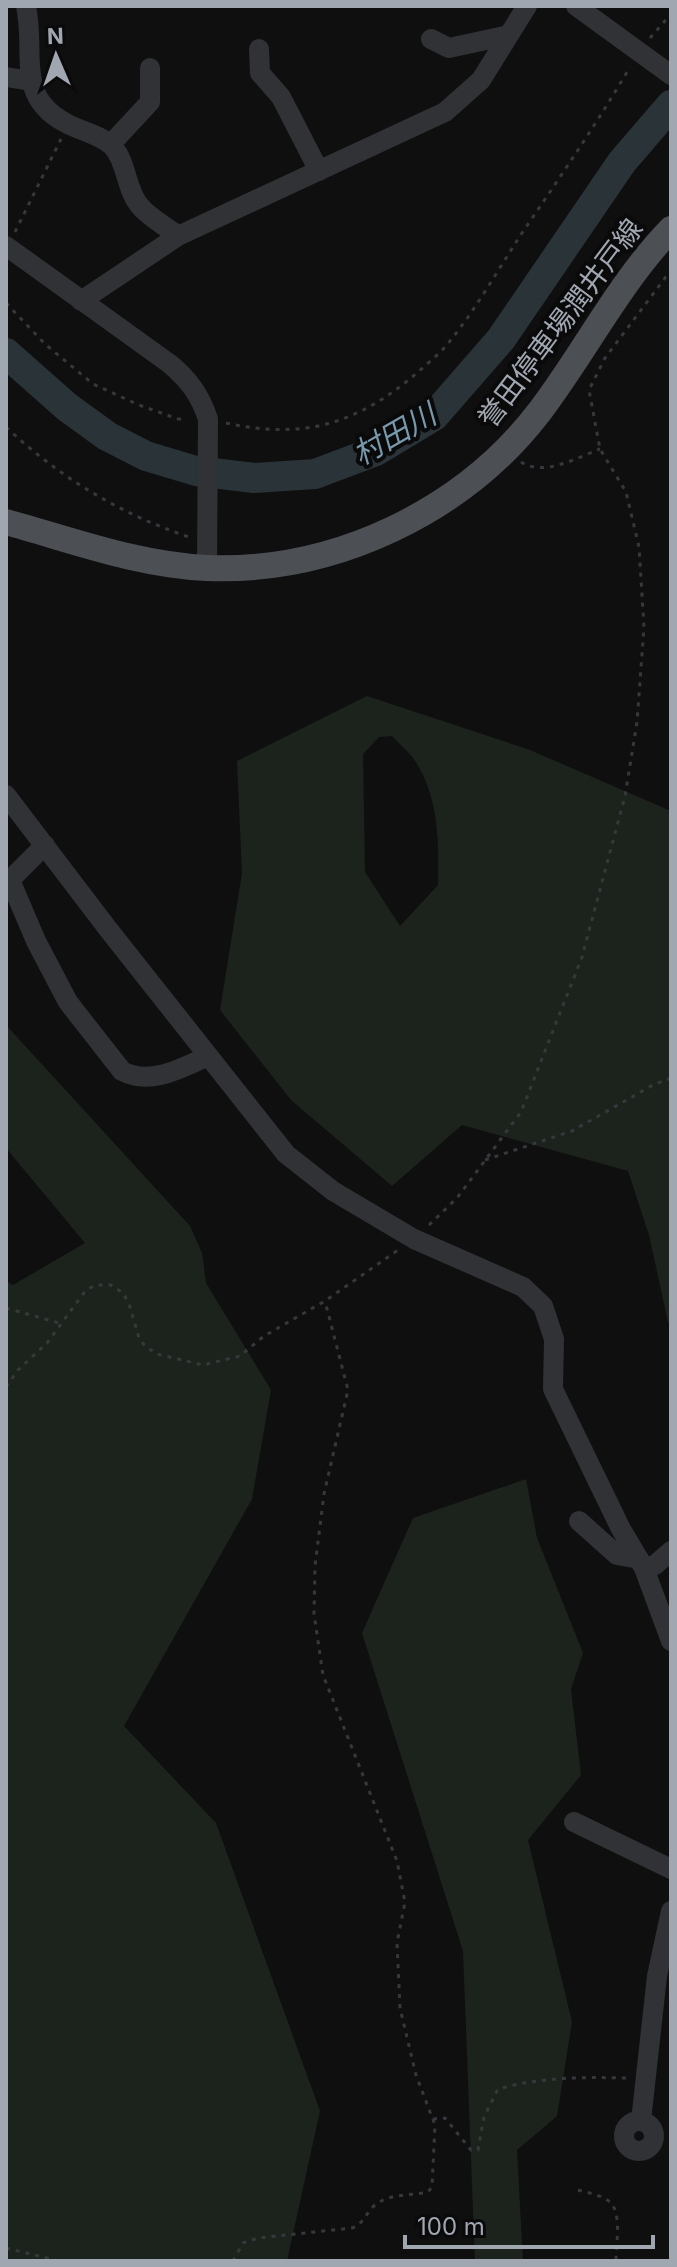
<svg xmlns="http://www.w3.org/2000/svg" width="677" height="2267" font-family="Inter,'Noto Sans JP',sans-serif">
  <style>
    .green { fill: #1c231c; fill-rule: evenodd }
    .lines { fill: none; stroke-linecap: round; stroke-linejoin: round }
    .river { stroke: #293338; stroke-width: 30 }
    .path { stroke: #36393c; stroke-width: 3; stroke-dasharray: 4 6; stroke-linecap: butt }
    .minor { stroke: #303235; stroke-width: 20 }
    .major { stroke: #4c4f54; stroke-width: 26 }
    .labels { text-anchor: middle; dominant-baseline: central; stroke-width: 8; stroke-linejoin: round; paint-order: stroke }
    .street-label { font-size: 28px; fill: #a1a7b1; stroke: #0a0a0b }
    .water-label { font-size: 30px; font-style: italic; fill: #7899ac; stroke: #0a0a0b }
  </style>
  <rect width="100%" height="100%" fill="#0f0f10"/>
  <path class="green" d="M367,696l163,54 141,61v513l-3,-2 -19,-87 -21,-64 -166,-46 -70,61 -101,-86 -71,-90 22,-137 -5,-112zM392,736c8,9 19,17 25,28 22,36 22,80 21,121l-38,41 -35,-54 -2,-118 16,-17z
    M6,1025l184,201 12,27 4,30 65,107 -19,109 -128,227 92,97 104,288 -33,150h-281v-980l7,4 72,-42 -79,-95z
    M526,1479l11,59 46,115 -12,36 10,86 -53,65 44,182 -15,94 -40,34 6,111h-48l-12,-310 -101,-318 51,-115z"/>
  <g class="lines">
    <path class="river" d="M6,353l61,54 40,29 39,20 50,15 58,7 61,-4 61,-23 58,-35 67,-77 121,-177 49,-57"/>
    <path class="path" d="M650,38l21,-24
      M15,232l46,-93
      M6,303l39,41 48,40 46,21 39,14h9
      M226,423c78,17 132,1 192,-51 9,-8 19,-16 27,-25 28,-33 51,-74 75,-111 38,-56 76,-111 110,-169
      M6,427c53,50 114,87 183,110
      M521,462c23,15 55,-4 79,-13
      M485,1160l87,-29 81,-46 18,-7
      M429,1225l28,-27 64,-86 61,-155 43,-161 12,-74 7,-95 -5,-80 -13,-55 -26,-43 -11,-59 16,-32 66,-88
      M6,1308l53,15
      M6,1387l12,-17 29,-27 39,-53 10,-5h15l12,8 6,11 10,34 6,8 12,8 46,11 37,-9 24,-20 61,-35 73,-51
      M433,2119l12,-1 26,32h7l6,-33 14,-28c43,-12 84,-12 128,-11
      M578,2190c10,3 24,5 32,12 12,11 6,43 6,59
      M6,2248l53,13
      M233,2261l10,-18 15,-5 94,-10c12,-4 14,-16 23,-23 15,-12 35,-9 53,-13l4,-5 3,-62 -19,-50 -16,-67 -3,-65 8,-41 -8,-41 -74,-186 -9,-61 1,-48 9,-72 24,-104 -23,-89"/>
    <path class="minor" d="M26,6c10,47 -11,89 38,116 15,9 39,13 50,26 13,16 12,41 25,57 9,12 27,21 39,31
      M576,6l95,69
      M431,39l18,9 60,-13
      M259,49l1,24 21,24 38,74
      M6,77l25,4
      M111,144l39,-42v-34
      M6,246l164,118c19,16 30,31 38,55l-1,149
      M81,301l97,-65 267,-124 36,-32 46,-74
      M6,795l102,134 178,225 47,37 81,48 109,48 20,19 11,33 -1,50 68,140 23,39 27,73
      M10,880l26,61 32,61 54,69c28,15 60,-3 86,-15
      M6,884l39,-39
      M579,1521l38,34 22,4
      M644,1568l11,-3 16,-14
      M574,1822l97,47
      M624 2136a15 15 0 1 1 30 0a15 15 0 1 1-30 0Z
      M641,2121l16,-145 14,-65"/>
    <path class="major" d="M6,522c66,18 132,43 201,46 127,5 256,-56 333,-157 44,-58 81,-131 131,-182"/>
  </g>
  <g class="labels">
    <g class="street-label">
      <text transform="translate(560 323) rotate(-53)">誉田停車場潤井戸線</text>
    </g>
    <g class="water-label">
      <text transform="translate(394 434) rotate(-30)">村田川</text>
    </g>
  </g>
  <rect width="677" height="2267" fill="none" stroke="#a1a7b1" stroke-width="16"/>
  <g transform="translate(56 56) rotate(358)" stroke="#0a0a0b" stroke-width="6" paint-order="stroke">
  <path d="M0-6L14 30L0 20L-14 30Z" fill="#a1a7b1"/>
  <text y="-12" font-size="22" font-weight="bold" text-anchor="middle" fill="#a1a7b1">N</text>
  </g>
  <path d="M405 2235v12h248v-12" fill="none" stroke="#a1a7b1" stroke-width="4"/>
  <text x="417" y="2235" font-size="24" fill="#a1a7b1" stroke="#0a0a0b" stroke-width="6" paint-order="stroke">100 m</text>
</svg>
